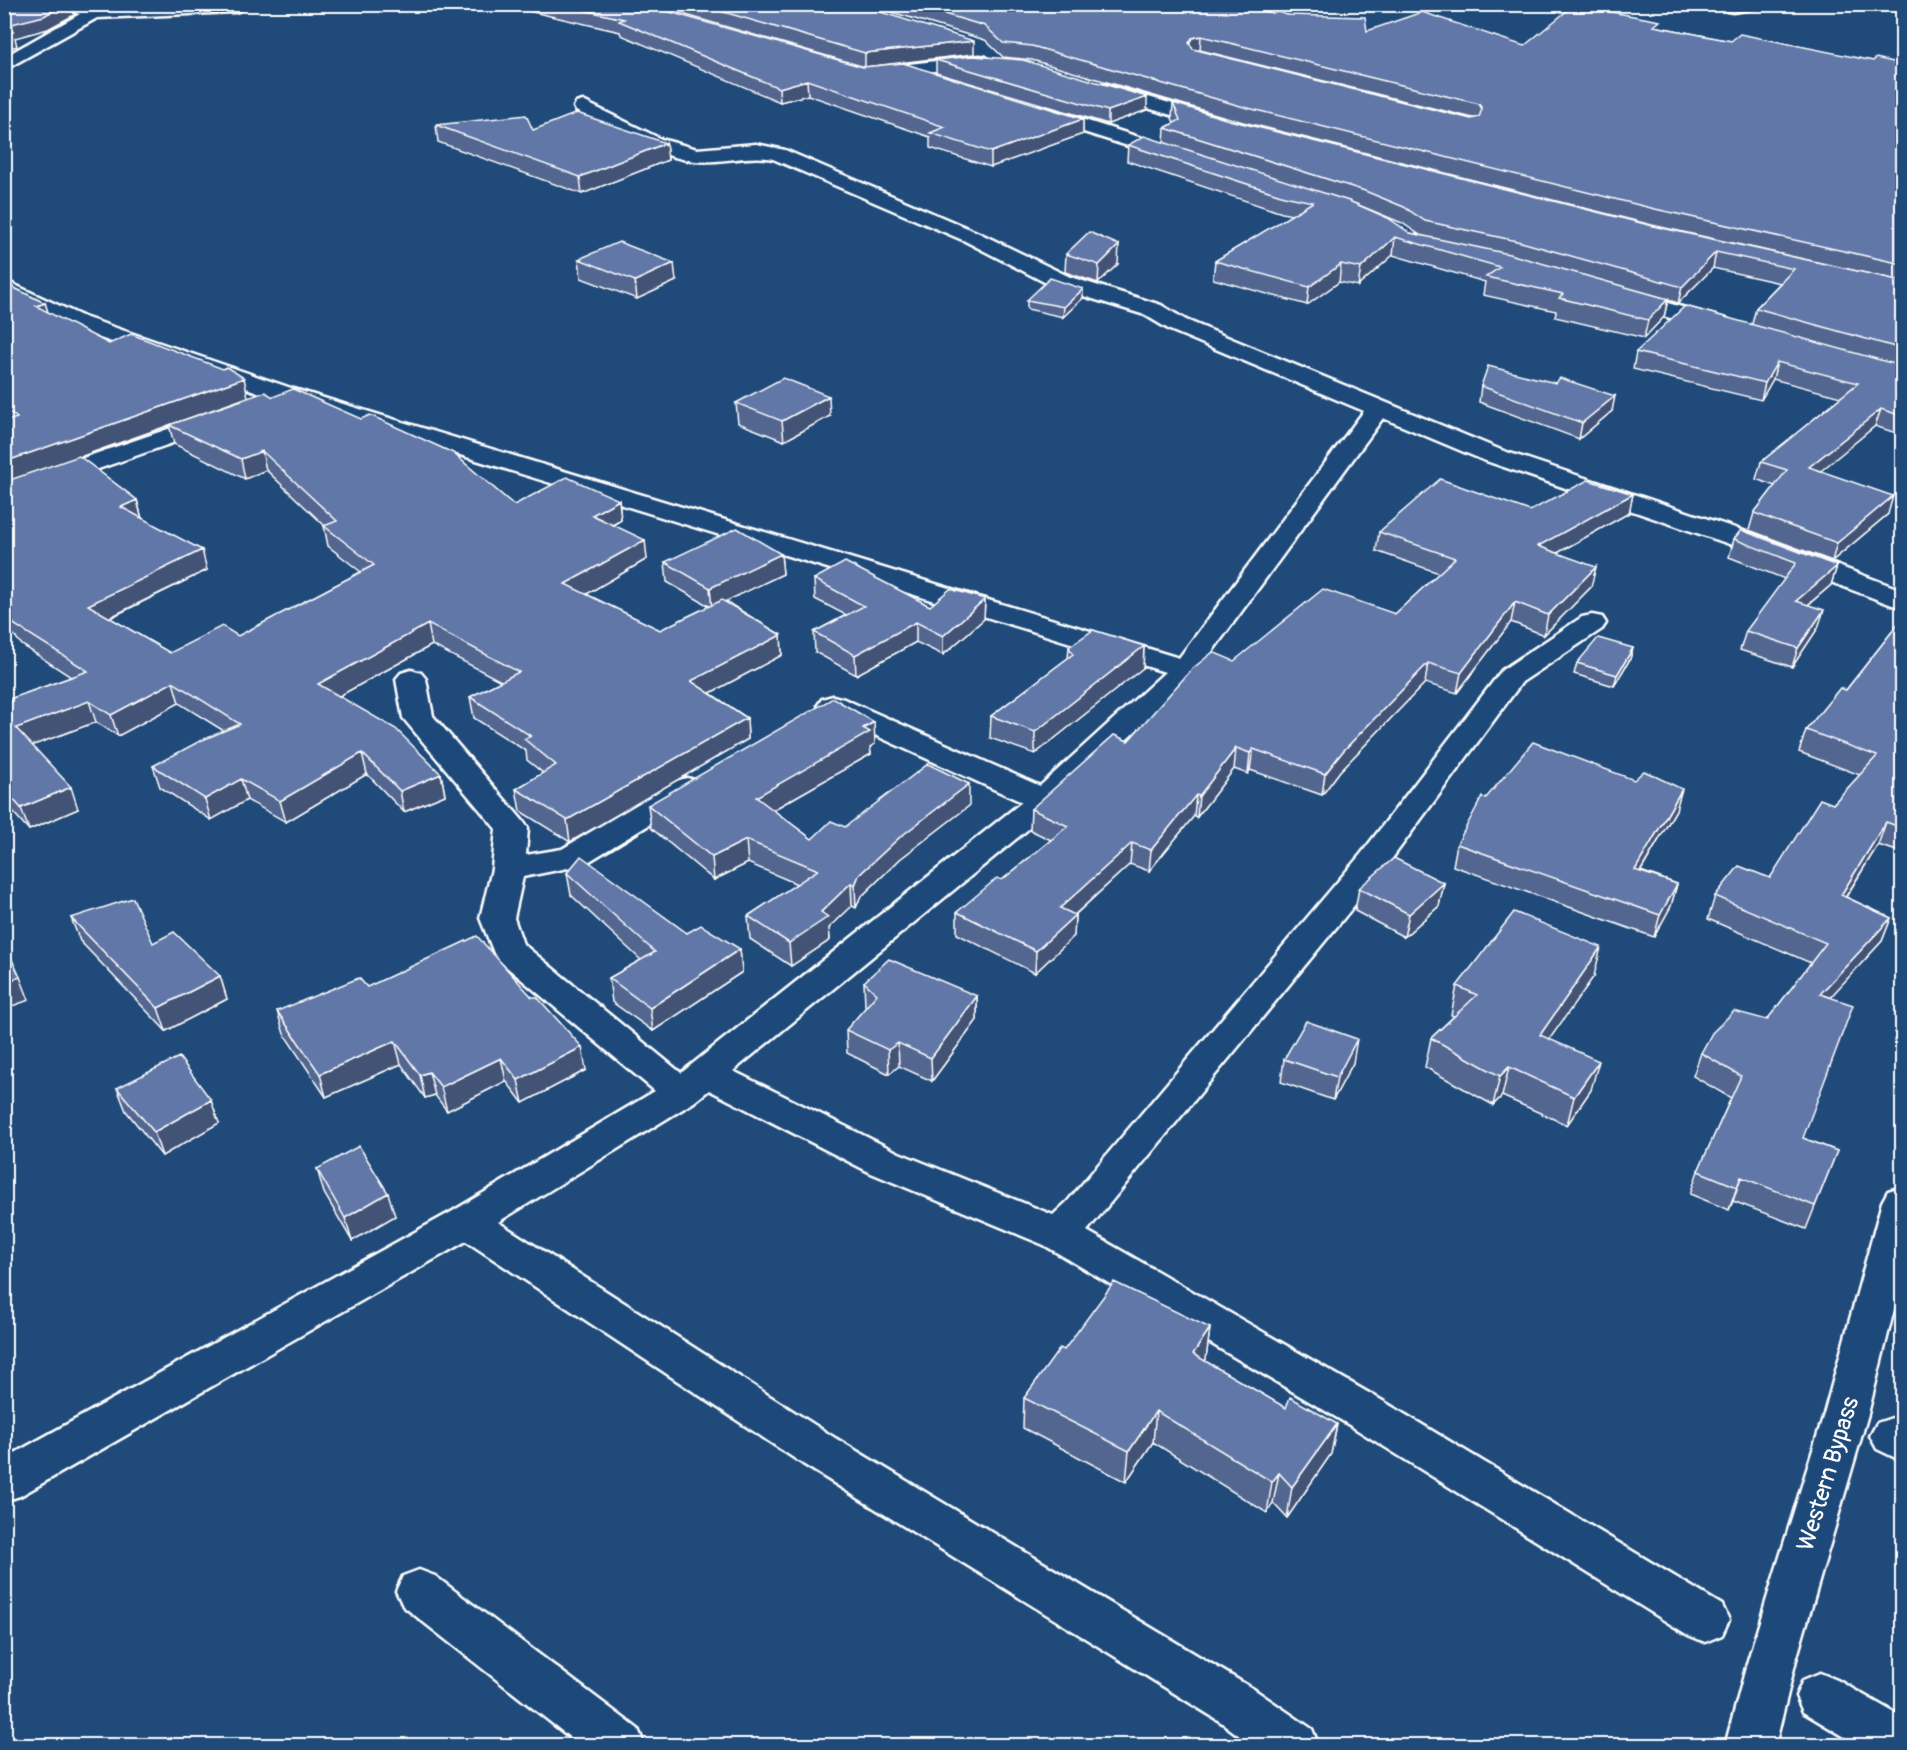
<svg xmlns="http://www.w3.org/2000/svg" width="1907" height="1750" font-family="Pangolin,sans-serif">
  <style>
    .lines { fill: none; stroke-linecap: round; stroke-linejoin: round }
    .street-casing { stroke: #fff; stroke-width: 5 }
    .primary-casing { stroke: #fff; stroke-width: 5 }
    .street { fill: #1f4a7a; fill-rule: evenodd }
    .primary { fill: #1f4a7a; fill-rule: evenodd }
    .wall { fill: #536690; stroke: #fff; stroke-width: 1.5; fill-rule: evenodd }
    .shaded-wall { fill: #435376; stroke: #fff; stroke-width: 1.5 }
    .building { fill: #6077a8; stroke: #fff; stroke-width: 1.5; fill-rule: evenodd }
    .labels { text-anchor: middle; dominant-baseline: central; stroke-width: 4.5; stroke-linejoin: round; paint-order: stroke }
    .near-street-label { font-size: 24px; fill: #fff; stroke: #1f4a7a }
  </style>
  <rect width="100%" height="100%" fill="#1f4a7a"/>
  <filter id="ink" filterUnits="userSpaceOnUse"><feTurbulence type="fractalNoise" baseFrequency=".0167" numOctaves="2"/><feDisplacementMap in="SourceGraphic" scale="12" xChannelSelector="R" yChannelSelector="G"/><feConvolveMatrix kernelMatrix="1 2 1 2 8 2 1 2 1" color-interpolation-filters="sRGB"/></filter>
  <g filter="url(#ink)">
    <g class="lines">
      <g class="street-casing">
        <path id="street" d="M60,4h25l10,4 155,-4 -14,8 -139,6 -93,52v-13l76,-43 -18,-6z
          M1726,4h34l-2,4 -25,4 -6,-1 -2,-4z
          M980,56l6,1 3,4 -3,4 -112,13 -6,-1 -3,-4 3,-4 6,-1z
          M1103,84l119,34 2,4 -2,4 -7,2 -118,-35 -3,-4 3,-4z
          M583,101l78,38 36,10 59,-5 29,6 194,83 91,44 91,28 25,15 315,130 255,85 146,55v17l-10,-2 -154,-58 -255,-87 -100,-42 -188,257 -140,132 -322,264 166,82 154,62 14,-13 294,-348 141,-184 80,-53 10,-2 10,2 4,6 -4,6 -80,53 -137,186 -298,363 294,169 341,205 7,15 -7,15 -17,7 -17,-7 -337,-209 -307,-181 -173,-72 -162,-83 -15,12 -196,120 337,216 420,252 57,39 7,17h-66l-32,-24 -418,-258 -337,-223 -446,255 -16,5v-42l449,-248 202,-120 -159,-133 -16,-40 12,-49 4,-40 -93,-111 -7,-39 5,-6 10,-3 10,3 5,6 7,37 90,105 5,7 -2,27 36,-6 114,-68 11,-3 11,3 5,7 -5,7 -115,70 -60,12 -9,41 9,26 158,129 341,-271 -200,-91 -4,-6 4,-6 11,-3 11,3 196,87 125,-114 -887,-273 -210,-72 -64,-32v-15l80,37 210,72 885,269 185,-247 -194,-81 -25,-15 -91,-28 -89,-46 -192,-82c-26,-5 -52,5 -78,2 -42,-5 -82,-31 -119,-50l-2,-4 2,-4z
          M1040,106l143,45 3,4 -3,4h-14l-136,-43 -2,-4 2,-4z
          M1624,291l105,29 3,5 -3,5 -8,2 -105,-29 -3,-5 3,-5z
          M215,413l9,2 3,5 -3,5 -220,77v-17z
          M1892,1418l10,3v40l-25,-12 -7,-13 7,-13z
          M419,1570l16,6 203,153 7,17h-64l-178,-140 -7,-15 7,-15z
          M1820,1673l17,7 65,37v29h-42l-57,-34 -7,-16 7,-16z"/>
      </g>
      <g class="primary-casing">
        <path id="primary" d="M1902,1187v90l-34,137 -72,246 -21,86h-50l23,-86 76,-246 58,-212 6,-11z"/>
      </g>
      <use href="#street" class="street"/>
      <use href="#primary" class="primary"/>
    </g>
    <path class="wall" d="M92,4h52l-49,2z
      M258,4h54l-6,4z
      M498,4h136l229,63 220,52v15l-92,33 -61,-19v-11l-122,-42 -28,7 -159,-67 -1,-3z
      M645,4h210l119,50 -109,13 -203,-59z
      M865,4h377l30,9 15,2 80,16 157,15 135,-19 72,14 142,20 29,3v217l-250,-56 -409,-103 -211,-62 -29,-3 -18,-17zM1197,50h3l273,68 -2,1z
      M936,60l211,50 -39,14 -172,-51z
      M1173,103l56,17 424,106 249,55v154l-27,-9 -55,45 68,43 -56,47 -83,-31 5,-17 21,-27 -19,-7 5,-17 80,-65 -68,-18 -12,21 -128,-31 3,-17 116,-28 4,-16 24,-25 -67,-15 -35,35 -10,-3 -4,17 -20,21 -89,-21 1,-6 -73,-16 2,-13 -92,-27 -35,31 -19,-4 -32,23 -94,-26 2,-18 77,-46 -10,-2 -155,-52 1,-16 36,-3 1,-14 9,-5 -2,-5zM1356,204l46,19 18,12 -10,-2z
      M436,125l97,5 133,13 2,17 -86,34 -144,-52z
      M1066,254l52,10 -20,19 -33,-11z
      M579,259l97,22 -39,18 -56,-21z
      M4,283l41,20 3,10 61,31 139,53 -168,60 57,43 5,18 65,52 -97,48 60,35 68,-17 123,-64 -33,-26 -4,-20h1l-59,-56 -21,9 -71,-35 -5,-19 104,-28 241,108 105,-5 2,20 -8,5 34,34 -61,35 74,36 49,-24 -42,-24 -2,-20 116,-8 2,20 -58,27 56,34 1,20 -72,38 37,25 1,21 -178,103 -50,-31 -4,-22 27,-16 -16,-13 -1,-9 -52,-33 -4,-21 31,-16 -69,-36 -93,51 102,78 4,21 -41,17 -37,-38 -81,48 -39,-22 -36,20 -51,-33 -7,-21 71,-35 -45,-28 -61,33 -22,-14 -64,23 46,64 -49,21 -25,-28v-101l67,-24 -49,-32 -18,-22z
      M1083,298l-20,19 -36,-8v-9z
      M1481,386l131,25 -33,28 -100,-37z
      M736,403l94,13 -46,25 -46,-18z
      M1633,494l-4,19 -72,40 34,34 -47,48 -33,-13 -54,71 -32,-10 -85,88 -18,24 -72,-25 -2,4 -14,-5 -37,48 -3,-1 -45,55 -19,-7 -55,51 -1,21 -39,37 -78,-39v-22l45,-32 49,-40 -21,-10 1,-21 97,-68 106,-80 161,-47 44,-41 -63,-22 3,-19 151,-21z
      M1734,539l103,27 -6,19 -23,20 10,23 -26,39 -52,-17 6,-19 39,-52 -56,-22z
      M814,579l116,27 55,-7 -1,20 -41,36 -27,-13 -60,33 -41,-23 -1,-20 32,-17 -31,-16z
      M1902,619v225l-5,7 -19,-6 -32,52 45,21 -9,23 -52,56 -27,141 34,13 -31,78 -73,-28 -4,9 -39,-16 8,-23 33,-73 -38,-22 8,-23 66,-33 44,-57 -103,-44 7,-23 55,-18 63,-74 27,-29 -61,-23 7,-22 40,-40z
      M1144,646l-1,22 -108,86 -45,-16 1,-22 77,-58 1,-11z
      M1633,648l-3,11 -16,27 -40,-12 3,-11z
      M875,744l-5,3 1,7 -98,56 39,29 33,-12 124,-21 -69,53 -40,39 -4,10 -4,-2 -23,22 1,12 -39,26 -41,-27 -2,-23 49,-32 -49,-21 -34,17 -63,-52 -3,-23z
      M1486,798l190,12 -35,61 36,13 -6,22 -17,31 -201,-71 4,-22z
      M567,873l120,60 53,16 2,23 -89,59 -41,-29 -3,-24 32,-18 -70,-65z
      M1444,883l-5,23 -35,31 -49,-26 4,-23z
      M71,918l82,25 67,33 7,23 -61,32 -86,-90z
      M1594,976l-45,63 42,51 -24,35 -65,-29 -9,9 -68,-38 6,-29 23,-22 -3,-1 6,-29z
      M864,982l113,14v24l-45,61 -33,-15 -10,8 -42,-21 -1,-23 21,-24 -2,-1z
      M367,987l219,83 -63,33 -17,-22 -59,30 -12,-16 -10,3 -24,-34 -75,33 -42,-63 -7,-23z
      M1284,1059l69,4 -20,37 -52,-18z
      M117,1088l102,35 -57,33 -36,-45z
      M317,1169l78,47 -43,25 -28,-48z
      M1210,1328l-4,31 -1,2 81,47 51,16 -6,30 -44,64 -14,-15 -6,10 -114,-71 -27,40 -103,-54 1,-30 40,-48z"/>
    <path class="shaded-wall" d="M65,4h7l2,11 -26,14 -33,9 2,8 -13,4v-24z
      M306,4h6l-6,4z
      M1201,36l-1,14 -9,2 -2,-9 3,-5z
      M974,41v13l-109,13v-14z
      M807,80l1,15 -28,7 -1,-14z
      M1147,97v13l-39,14v-13z
      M1083,119v15l-92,33v-15z
      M666,143l2,17 -86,34 -2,-17z
      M1395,237l-2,18 -35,31 3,-18z
      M1119,245l-1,19 -20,19 1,-18z
      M1716,252l-3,16 -35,35 4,-16z
      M674,263l2,18 -39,18 -2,-18z
      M1341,264l-2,18 -32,23 2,-18z
      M1083,289v9l-20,19 1,-10z
      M1668,299l-4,18 -20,21 4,-18z
      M45,303l6,18 -15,-15z
      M1777,362l-4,17 -12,21 4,-17z
      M244,378l4,19 -244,87v-22z
      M829,396l1,20 -46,25 -2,-20z
      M1615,396l-3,15 -33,28 3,-16z
      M1881,409l-6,17 -71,59 5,-18z
      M262,451l4,19 -21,9 -4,-20z
      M1633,494l-4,19 -95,53 4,-20z
      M1893,496l-5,18 -56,47 5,-18z
      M137,500l5,20 -21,-13z
      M619,500l2,20 -26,15 -3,-20z
      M645,540l2,19 -79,46 -3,-21z
      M202,550l5,20 -113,55 -6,-20z
      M781,554l2,20 -71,34 -2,-20z
      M1837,566l-6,19 -41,35 6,-19z
      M1596,567l-5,20 -47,48 4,-20z
      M985,599l-1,20 -41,36v-19z
      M1515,602l-4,20 -54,71 4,-20z
      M1824,610l-6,18 -26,39 6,-19z
      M916,622v20l-60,33 -1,-20z
      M428,624l4,21 -109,60 -5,-21z
      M781,635l1,20 -89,47 -2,-21z
      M1144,646l-1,22 -108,86v-22z
      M1633,648l-3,11 -16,27 3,-11z
      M1428,663l-3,20 -85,88 -18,24 3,-21 18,-23z
      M173,682l6,21 -61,33 -7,-21z
      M89,701l7,21 -73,27 -7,-21z
      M747,718l1,21 -178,103 -3,-22z
      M874,722l1,22 -5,3 1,7 -114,65 -1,-22z
      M1236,748l-2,21 -37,48 2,-21z
      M1253,749l-3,21 -2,4 2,-21z
      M362,753l5,21 -81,48 -6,-21z
      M441,774l4,21 -41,17 -4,-21z
      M241,779l6,21 -36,20 -6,-21z
      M969,784v22l-69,53 -40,39 -4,10 -1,-23 4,-10 41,-38z
      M71,787l7,22 -49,21 -8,-22z
      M1682,789l-6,21 -47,81 6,-21z
      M1196,795l-2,21 -45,55 2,-21z
      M1886,822l-8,23 -45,72 8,-22z
      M1902,835v9l-5,7z
      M746,840l2,23 -34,17 -2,-23z
      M1132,843l-2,21 -71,65 1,-21z
      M851,883l1,23 -23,22 1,12 -39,26 -2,-23z
      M1444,883l-5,23 -35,31 5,-23z
      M1677,884l-6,22 -17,31 6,-22z
      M1075,915l-1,21 -39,37 1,-22z
      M1891,918l-9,23 -70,76 8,-23z
      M1601,947l-7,29 -62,88 8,-29z
      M740,949l2,23 -89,59 -3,-23z
      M220,976l7,23 -61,32 -8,-23z
      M20,977l9,23 -25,9v-27z
      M977,996v24l-45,61 -1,-23z
      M1357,1039l-4,24 -20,37 4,-23z
      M395,1041l6,23 -75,33 -6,-23z
      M898,1043l1,23 -10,8 -1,-24z
      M582,1047l4,23 -63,33 -5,-23z
      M501,1058l5,23 -59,30 -6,-24z
      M1599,1061l-8,29 -24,35 7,-28z
      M1509,1067l-7,29 -9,9 7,-29z
      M429,1072l6,23 -10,3 -5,-23z
      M211,1100l8,23 -57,33 -8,-24z
      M1741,1177l-8,24 -4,9 8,-23z
      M388,1193l7,23 -43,25 -7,-23z
      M1210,1328l-4,31 -16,26 3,-31z
      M1156,1411l-3,31 -27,40 3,-31z
      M1337,1424l-6,30 -44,64 5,-31z
      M1279,1473l-6,30 -6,10 5,-31z"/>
    <path class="building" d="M4,4h61l-21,12 -40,10z
      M556,4h78l25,5 204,58 40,-4 180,56 -92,33 -61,-19 15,-6 -138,-47 -28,8 -160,-67 5,-2z
      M696,4h159l119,37 -109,12z
      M910,4h332l30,9 6,-1 9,3 78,2 2,14 55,-19 102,34 50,-41 86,16 -6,5 77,15 9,-7 133,27 3,-3 26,6v200l-247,-55 -411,-102 -212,-61 -29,-3 -18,-17zM1201,36l278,68 3,5 -3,8 -8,2 -278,-70 -4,-6 3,-5z
      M4,28l9,4 -9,3z
      M973,56l50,4 124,37 -39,14 -172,-51z
      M1173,103l56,17 424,106 249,55v68l-146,-41 38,-39 -78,-17 -34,35 -161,-45 -96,-21 -21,-14 -39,-16 -200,-63 15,-8z
      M577,113l89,30 -86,34 -144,-52 90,-10 7,15z
      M1144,136l205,65 39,17 22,15 99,21 159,45 -20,21 -89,-22 4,-4 -77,-17 14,-10 -105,-30 -34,31 -20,-4 -32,23 -94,-26 98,-59 -29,-6 -156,-51z
      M1089,232l30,13 -20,20 -33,-11z
      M619,242l55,21 -39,18 -56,-22z
      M1050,278l33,11 -19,18 -37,-7z
      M4,283l41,20 -9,3 73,38 22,-10 92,35 4,-2 17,11 -240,84v-40l13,-4 -13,-10z
      M1685,306l217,60v50l-21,-7 -72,58 84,29 -56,47 -83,-30 33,-43 -26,-8 97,-79 -81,-21 -12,21 -129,-31z
      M1488,366l67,17 5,-5 55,18 -33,27 -101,-37z
      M783,378l46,18 -47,25 -46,-18z
      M293,389l68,30 9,-4 83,38 61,52 53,-28 52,23 -27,15 53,25 -80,44 95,46 62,-30 59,35 -90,46 56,37 -180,102 -51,-31 40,-24 -32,-26 7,-3 -61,-39 49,-25 -91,-48 -110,60 78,45 45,45 -41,17 -38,-38 -82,48 -39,-22 -36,20 -52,-33 47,-25 40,-17 -67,-42 -62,33 -22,-14 -73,27 55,59 -50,21 -17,-19v-88l84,-30 -73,-46 -11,-13v-130l75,-26 58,44 -16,7 81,43 -114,55 82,48 52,-27 16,10 136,-71 -50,-39 13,-5 -75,-70 -21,8 -72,-34 96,-33 8,5z
      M1440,479l90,32 58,-31 45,14 -95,52 58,21 -48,48 -33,-13 -54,71 -33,-10 -85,88 -18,23 -72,-25 -3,4 -14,-5 -37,48 -3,-1 -45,55 -19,-7 -72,65 15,7 -39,36 -79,-39 40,-34 5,2 66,-54 -37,-17 83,-74 14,6 64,-72 21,-17 21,9 89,-72 72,25 60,-56 -76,-26z
      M737,528l44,26 -71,34 -45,-26z
      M1741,530l96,36 -41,35 28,9 -26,38 -52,-17 50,-68 -62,-24z
      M845,562l85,44 20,-17 35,10 -42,37 -27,-14 -61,33 -41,-23 50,-26 -50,-27z
      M1902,619v209l-16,-6 -45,73 50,23 -71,76 33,11 -50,133 34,13 -22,55 -74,-29 -4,10 -39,-16 43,-95 -40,-23 11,-20 22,-22 33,9 59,-77 -111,-47 24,-30 31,12 50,-79 13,5 44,-48 -71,-26 34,-42 6,2z
      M1093,630l51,16 -109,86 -44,-16 82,-62 -4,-7z
      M1598,638l35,10 -16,27 -40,-12z
      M833,698l41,24 -11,6 7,4 -114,65 56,42 19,-18 14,6 83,-63 41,20 -69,53 -41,38 -4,10 -4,-2 -30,29 7,5 -39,26 -41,-27 70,-46 -72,-30 -34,17 -64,-52z
      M1533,742l101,38 10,-9 38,18 -47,81 42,14 -17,31 -203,-71 25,-47 4,1z
      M581,856l106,77 14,-8 39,24 -90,59 -41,-30 46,-26 -88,-79z
      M1394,858l50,25 -35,31 -50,-26z
      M133,898l20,45 21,-11 46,44 -62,32 -87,-90z
      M1514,912l87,35 -61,88 59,26 -25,36 -65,-30 -9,9 -69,-38 46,-43 -20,-9z
      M477,936l55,61h5l45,50 -64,33 -17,-22 -60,29 -12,-15 -9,3 -25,-34 -75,33 -43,-63 82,-33 8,9z
      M4,942l16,35 -16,5z
      M889,959l88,37 -46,62 -33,-15 -10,7 -42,-20 31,-36 -13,-12z
      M1306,1021l51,18 -20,38 -53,-18z
      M179,1057l32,43 -57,32 -37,-44z
      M359,1146l29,47 -43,25 -28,-49z
      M1114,1282l96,46 -17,26 93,54 4,-11 47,27 -45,63 -13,-14 -7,9 -116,-71 -27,40 -105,-53 36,-50 4,2z"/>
  </g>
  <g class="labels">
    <g class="near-street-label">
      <text transform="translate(1828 1474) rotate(-73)">Western Bypass</text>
    </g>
  </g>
  <rect width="1907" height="1750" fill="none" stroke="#1f4a7a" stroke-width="24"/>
  <rect x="12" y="12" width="1883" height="1726" fill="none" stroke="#fff" stroke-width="2" filter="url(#ink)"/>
</svg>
